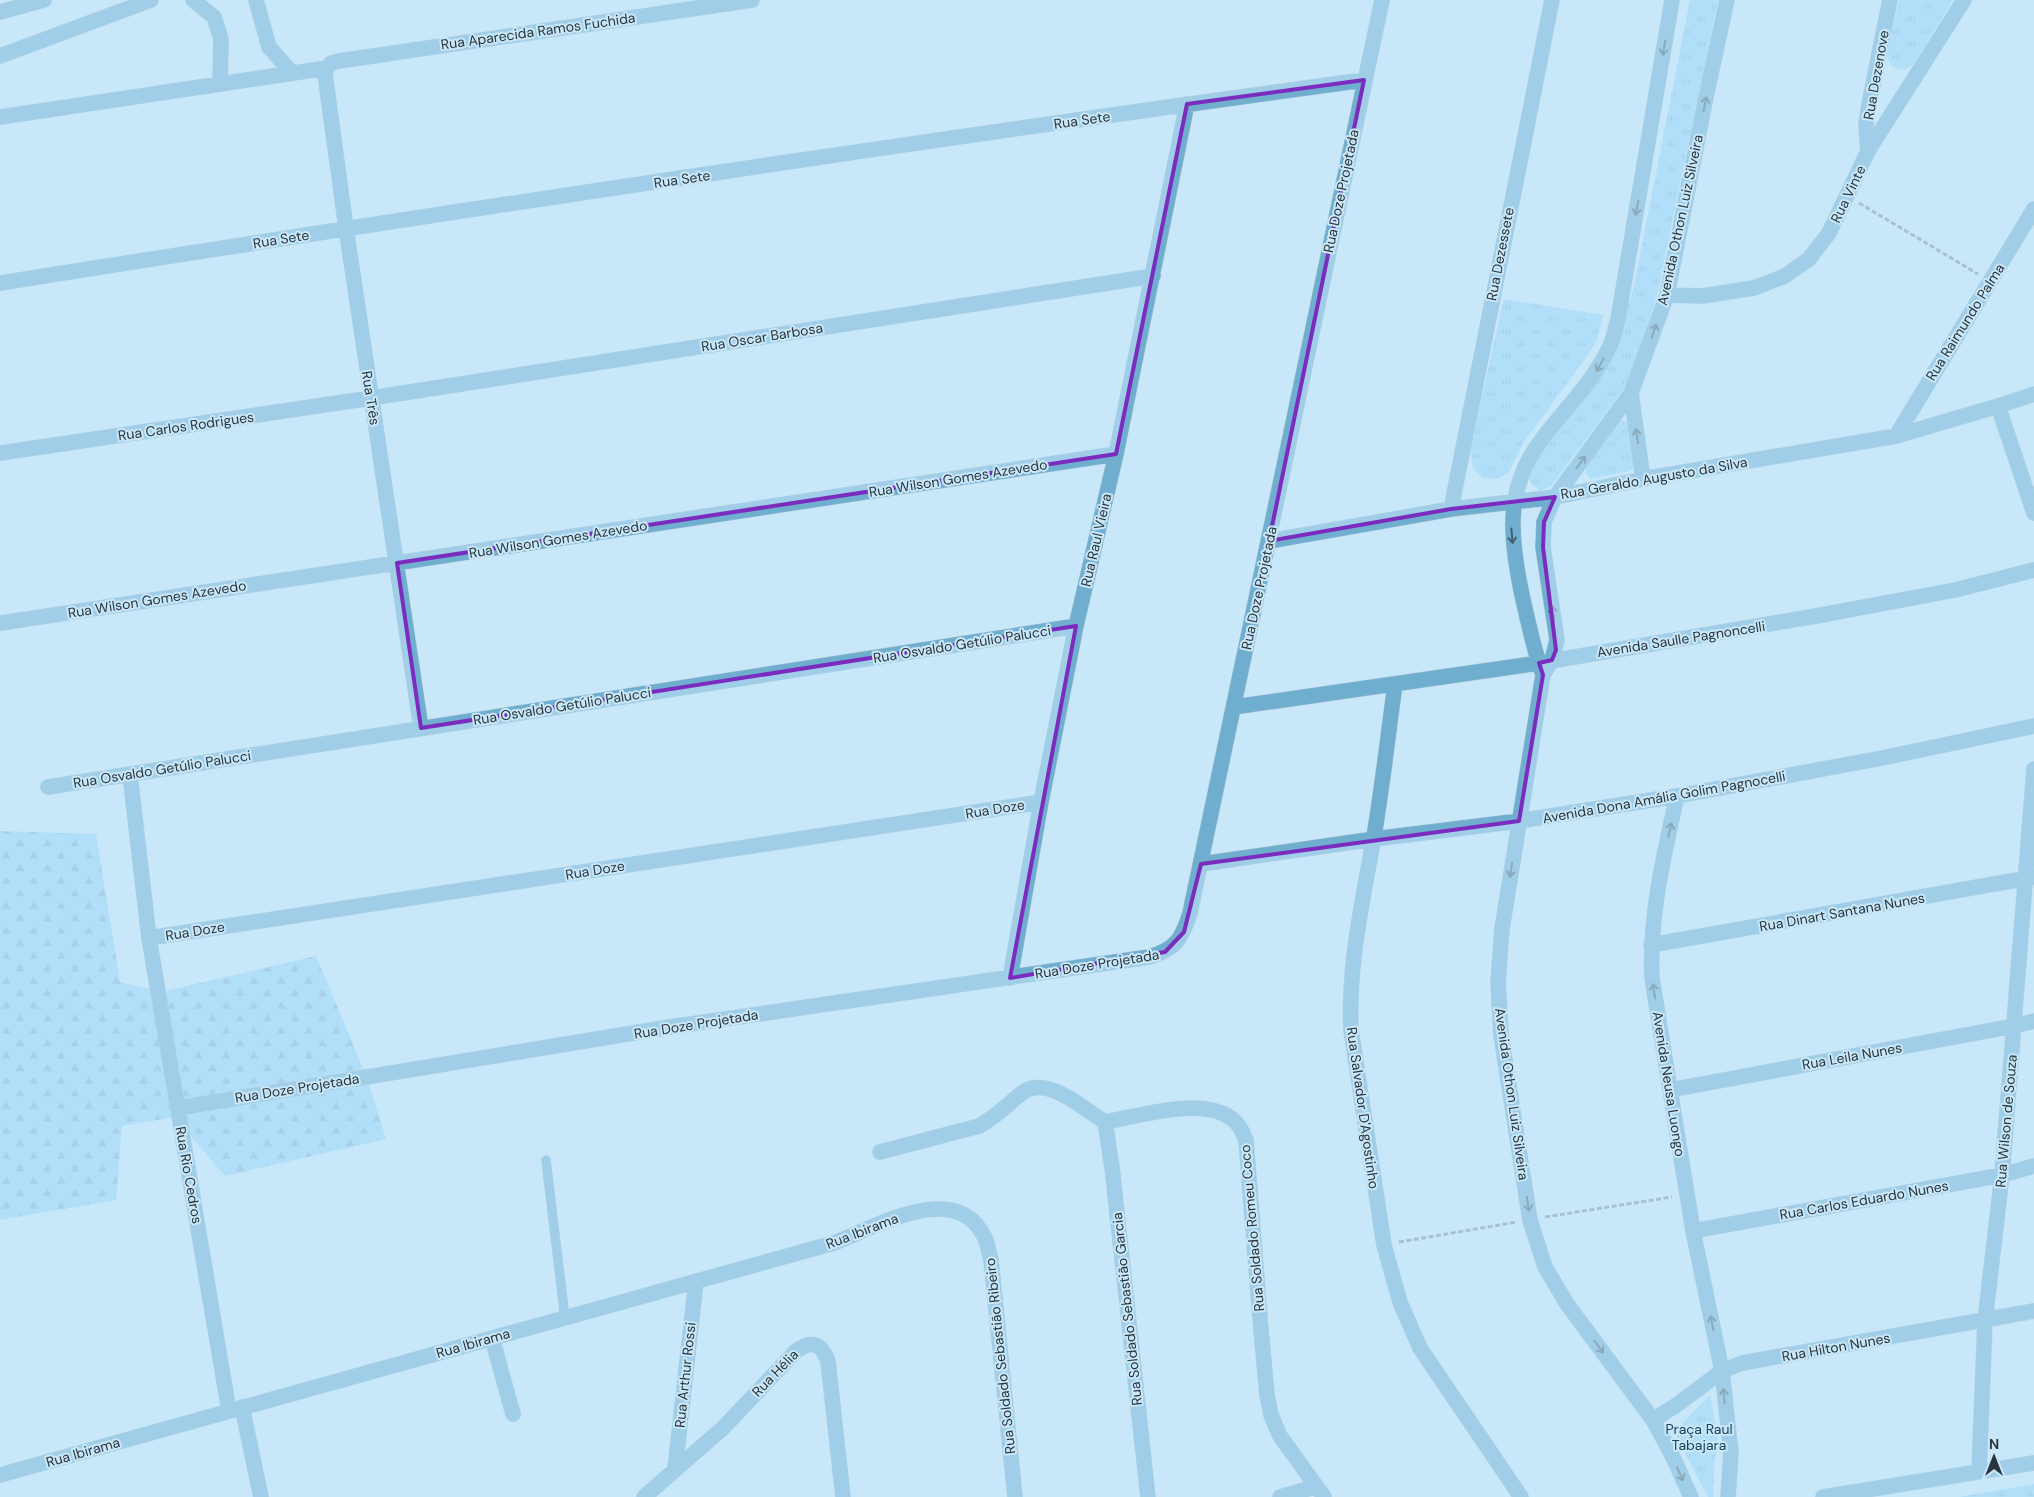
<svg xmlns="http://www.w3.org/2000/svg" width="2034" height="1497" font-family="'DM Sans',sans-serif">
  <style>
    .grass { fill: url(#grass-tufts) }
    .forest { fill: url(#forest-firs) }
    .lines { fill: none; stroke-linecap: round; stroke-linejoin: round }
    .lane-casing { stroke: #a8c3d3; stroke-width: 10 }
    .street-casing { stroke: #a8c3d3; stroke-width: 16 }
    .path { stroke: #7c929f; stroke-width: 3; stroke-dasharray: 5 2.5; stroke-linecap: butt }
    .lane { stroke: #70aed0; stroke-width: 9 }
    .street { stroke: #70aed0; stroke-width: 15 }
    .oneway { stroke: #425f70 }
    .marked { fill: none; stroke: #7b2cbf; stroke-width: 4; stroke-linejoin: round }
    .labels { text-anchor: middle; dominant-baseline: central; stroke-width: 4; stroke-linejoin: round; paint-order: stroke }
    .street-label { font-size: 14px; fill: #29353c; stroke: #c8e7f9 }
    .park-label { font-size: 14px; fill: #194459; stroke: #c8e7f9 }
  </style>
  <defs>
    <pattern id="grass-tufts" width="24" height="20" patternUnits="userSpaceOnUse" patternTransform="scale(1.25)"><rect width="24" height="20" fill="#94d3f6"/><path d="M3 7l-1-3M5 7V3M7 7l1-3M15 17l-1-3M17 17v-4M19 17l1-3" fill="none" stroke="#80b6d4"/></pattern>
    <pattern id="forest-firs" width="22" height="20" patternUnits="userSpaceOnUse" patternTransform="scale(1.25)"><rect width="22" height="20" fill="#94d3f6"/><path d="M5 1l3.5 6h-7zM16 11l3.5 6h-7z" fill="#80b6d4"/></pattern>
  </defs>
  <rect width="100%" height="100%" fill="#c8e7f9"/>
  <path class="grass" d="M1690,0h28l-60,291 -19,64 -15,33 -73,98 -11,5 -9,-7 -2,-7 10,-22 77,-108 18,-61z
    M1899,0h54l-39,63c-9,11 -25,7 -27,-8z
    M1504,299l99,16 -6,26 -15,22 -59,80 -14,29 -12,7 -14,-1 -10,-10 -3,-19z
    M1621,420l7,2 6,46 -4,3 -40,8 -4,-6 -1,-7 32,-45z
    M1710,1395l8,42 -4,31 -1,29h-5l-34,-65z
    M2034,1484v13h-75z"/>
  <path class="forest" d="M0,831l96,3 24,148 41,10 155,-36 50,119 20,64 -161,37 -50,-59 -53,9 -6,74 -116,20z"/>
  <g class="lines">
    <g class="lane-casing">
      <path id="lane" d="M546,1160l19,158"/>
    </g>
    <g class="street-casing">
      <path id="street" d="M193,0l21,17 7,22 -1,45
        M256,0l13,47 23,26
        M0,12l44,-12
        M0,56l151,-56
        M327,68l-2,6 21,154 75,500
        M327,68l4,-5 8,-2 413,-61
        M0,117l327,-49
        M1868,151l-2,-27 3,-20 21,-104
        M0,283c454,-72 909,-141 1364,-203
        M1667,295l35,1 52,-8 31,-12 24,-17 20,-26 39,-82 96,-151
        M1631,393l12,86
        M1998,406l36,107
        M1896,436l138,-227
        M0,453l371,-55 782,-122
        M1451,509l101,-509
        M1269,541l182,-32 104,-12 88,-18 253,-43 102,-30 36,-12
        M0,623l1116,-169
        M1542,672c-9,-25 -14,-51 -20,-77 -12,-57 -18,-106 20,-156 23,-30 51,-57 67,-91 5,-9 6,-20 9,-29l54,-319
        M1395,684c-7,52 -13,106 -22,158 -11,62 -25,124 -22,188l33,215 16,57 20,46 101,149
        M1234,707l305,-44 277,-47 139,-26 79,-20
        M130,775l19,163 80,473
        M48,787l1028,-161
        M1677,796c-13,59 -28,120 -25,182l41,253 29,140 9,82 -3,44
        M1201,864l173,-25 145,-18 158,-25 205,-38 152,-32
        M149,938l892,-136
        M1651,945l383,-68
        M1010,978l31,-176 35,-176 40,-172 71,-350
        M1670,1090l344,-64 20,-5
        M178,1108l492,-81 479,-70c27,-8 33,-18 41,-44l192,-913
        M1105,1122l7,45 36,330
        M880,1152l99,-26c17,-9 29,-22 43,-33 24,-19 62,16 83,29 35,-6 110,-30 134,4 3,4 5,10 7,14l14,178 7,77 4,20 9,21 44,61
        M1693,1231l309,-56 32,-9
        M492,1338l21,76
        M242,1407l19,90
        M1653,1420l25,-16 44,-33 20,-8 292,-52
        M675,1469l21,-188
        M1979,1472l6,-151 17,-146 32,-406
        M0,1475l834,-232c42,-16 123,-65 151,-5 3,7 4,15 6,22l24,237
        M644,1497l79,-69 73,-77c16,-11 25,-8 32,10l15,136
        M1280,1497l35,-10
        M1691,1497l-19,-42 -19,-35 -86,-116 -22,-37 -15,-47 -29,-185 -3,-53 4,-53 41,-254 9,-15 5,-20 -14,-93 1,-25 11,-25 76,-104 36,-98 40,-203 20,-92
        M1823,1497l211,-34"/>
    </g>
    <path class="path" d="M1859,203l119,71
      M1545,1217l127,-20
      M1399,1242l118,-20"/>
    <use href="#lane" class="lane"/>
    <use href="#street" class="street"/>
  </g>
  <defs><path id="oneway-shaft" d="M-6 0H5M1.5-3L5.5 0L1.5 3" fill="none" stroke-width="1.6" stroke-linecap="round" stroke-linejoin="round" transform="scale(1.25)"/></defs>
  <g class="oneway">
    <use href="#oneway-shaft" transform="translate(1664 48) rotate(100)"/>
    <use href="#oneway-shaft" transform="translate(1705 104) rotate(-79)"/>
    <use href="#oneway-shaft" transform="translate(1637 208) rotate(100)"/>
    <use href="#oneway-shaft" transform="translate(1654 331) rotate(-70)"/>
    <use href="#oneway-shaft" transform="translate(1600 365) rotate(119)"/>
    <use href="#oneway-shaft" transform="translate(1637 436) rotate(-99)"/>
    <use href="#oneway-shaft" transform="translate(1581 462) rotate(-54)"/>
    <use href="#oneway-shaft" transform="translate(1512 536) rotate(85)"/>
    <use href="#oneway-shaft" transform="translate(1553 613) rotate(-99)"/>
    <use href="#oneway-shaft" transform="translate(1670 830) rotate(-77)"/>
    <use href="#oneway-shaft" transform="translate(1511 870) rotate(99)"/>
    <use href="#oneway-shaft" transform="translate(1654 991) rotate(-99)"/>
    <use href="#oneway-shaft" transform="translate(1528 1204) rotate(81)"/>
    <use href="#oneway-shaft" transform="translate(1712 1323) rotate(-101)"/>
    <use href="#oneway-shaft" transform="translate(1599 1347) rotate(53)"/>
    <use href="#oneway-shaft" transform="translate(1724 1396) rotate(-95)"/>
    <use href="#oneway-shaft" transform="translate(1680 1474) rotate(66)"/>
  </g>
  <path d="M0 0H2034V1497H0ZM1364,80l-95,461 182,-32 104,-12 -11,25 -1,25 13,103 -4,10 -13,3 4,12 -24,146 -318,43 -17,68 -19,20 -155,26 66,-352 -655,102 -24,-165 719,-109 71,-350z" fill="#c8e7f9" fill-opacity=".55" fill-rule="evenodd"/>
  <path class="marked" d="M1364,80l-95,461 182,-32 104,-12 -11,25 -1,25 13,103 -4,10 -13,3 4,12 -24,146 -318,43 -17,68 -19,20 -155,26 66,-352 -655,102 -24,-165 719,-109 71,-350z"/>
  <g class="labels">
    <g class="street-label">
      <text transform="translate(538 31) rotate(-8)">Rua Aparecida Ramos Fuchida</text>
      <text transform="translate(1876 75) rotate(-80)">Rua Dezenove</text>
      <text transform="translate(1082 120) rotate(-8)">Rua Sete</text>
      <text transform="translate(682 179) rotate(-8)">Rua Sete</text>
      <text transform="translate(1341 191) rotate(-78)">Rua Doze Projetada</text>
      <text transform="translate(1848 194) rotate(-64)">Rua Vinte</text>
      <text transform="translate(1680 220) rotate(-78)">Avenida Othon Luiz Silveira</text>
      <text transform="translate(281 239) rotate(-9)">Rua Sete</text>
      <text transform="translate(1500 254) rotate(-79)">Rua Dezessete</text>
      <text transform="translate(1965 322) rotate(-58)">Rua Raimundo Palma</text>
      <text transform="translate(762 337) rotate(-9)">Rua Oscar Barbosa</text>
      <text transform="translate(371 398) rotate(81)">Rua Três</text>
      <text transform="translate(186 426) rotate(-8)">Rua Carlos Rodrigues</text>
      <text transform="translate(958 478) rotate(-9)">Rua Wilson Gomes Azevedo</text>
      <text transform="translate(1654 478) rotate(-10)">Rua Geraldo Augusto da Silva</text>
      <text transform="translate(558 539) rotate(-9)">Rua Wilson Gomes Azevedo</text>
      <text transform="translate(1096 540) rotate(-77)">Rua Raul Vieira</text>
      <text transform="translate(1259 588) rotate(-78)">Rua Doze Projetada</text>
      <text transform="translate(157 599) rotate(-9)">Rua Wilson Gomes Azevedo</text>
      <text transform="translate(1681 639) rotate(-9)">Avenida Saulle Pagnoncelli</text>
      <text transform="translate(962 644) rotate(-9)">Rua Osvaldo Getúlio Palucci</text>
      <text transform="translate(562 706) rotate(-9)">Rua Osvaldo Getúlio Palucci</text>
      <text transform="translate(162 769) rotate(-9)">Rua Osvaldo Getúlio Palucci</text>
      <text transform="translate(1664 797) rotate(-10)">Avenida Dona Amália Golim Pagnocelli</text>
      <text transform="translate(995 809) rotate(-9)">Rua Doze</text>
      <text transform="translate(595 870) rotate(-9)">Rua Doze</text>
      <text transform="translate(1842 912) rotate(-10)">Rua Dinart Santana Nunes</text>
      <text transform="translate(195 931) rotate(-9)">Rua Doze</text>
      <text transform="translate(1097 964) rotate(-9)">Rua Doze Projetada</text>
      <text transform="translate(696 1024) rotate(-9)">Rua Doze Projetada</text>
      <text transform="translate(1852 1056) rotate(-10)">Rua Leila Nunes</text>
      <text transform="translate(1669 1084) rotate(81)">Avenida Neusa Luongo</text>
      <text transform="translate(297 1088) rotate(-9)">Rua Doze Projetada</text>
      <text transform="translate(1512 1094) rotate(82)">Avenida Othon Luiz Silveira</text>
      <text transform="translate(1363 1108) rotate(82)">Rua Salvador D'Agostinho</text>
      <text transform="translate(2006 1121) rotate(-85)">Rua Wilson de Souza</text>
      <text transform="translate(189 1175) rotate(80)">Rua Rio Cedros</text>
      <text transform="translate(1864 1200) rotate(-10)">Rua Carlos Eduardo Nunes</text>
      <text transform="translate(1252 1228) rotate(-95)">Rua Soldado Romeu Coco</text>
      <text transform="translate(862 1231) rotate(-21)">Rua Ibirama</text>
      <text transform="translate(1127 1309) rotate(-96)">Rua Soldado Sebastião Garcia</text>
      <text transform="translate(473 1343) rotate(-16)">Rua Ibirama</text>
      <text transform="translate(1836 1347) rotate(-10)">Rua Hilton Nunes</text>
      <text transform="translate(1000 1356) rotate(-96)">Rua Soldado Sebastião Ribeiro</text>
      <text transform="translate(775 1373) rotate(-46)">Rua Hélia</text>
      <text transform="translate(685 1375) rotate(-84)">Rua Arthur Rossi</text>
      <text transform="translate(83 1452) rotate(-16)">Rua Ibirama</text>
    </g>
    <g class="park-label">
      <text x="1699" y="1429">Praça Raul<tspan x="1699" dy="16">Tabajara</tspan></text>
    </g>
  </g>
  <g transform="translate(1994 1457)" stroke="#c8e7f9" stroke-width="4" paint-order="stroke">
  <path d="M0-4L9 19L0 12L-9 19Z" fill="#29353c"/>
  <text y="-8" font-size="14" font-weight="bold" text-anchor="middle" fill="#29353c">N</text>
  </g>
</svg>
